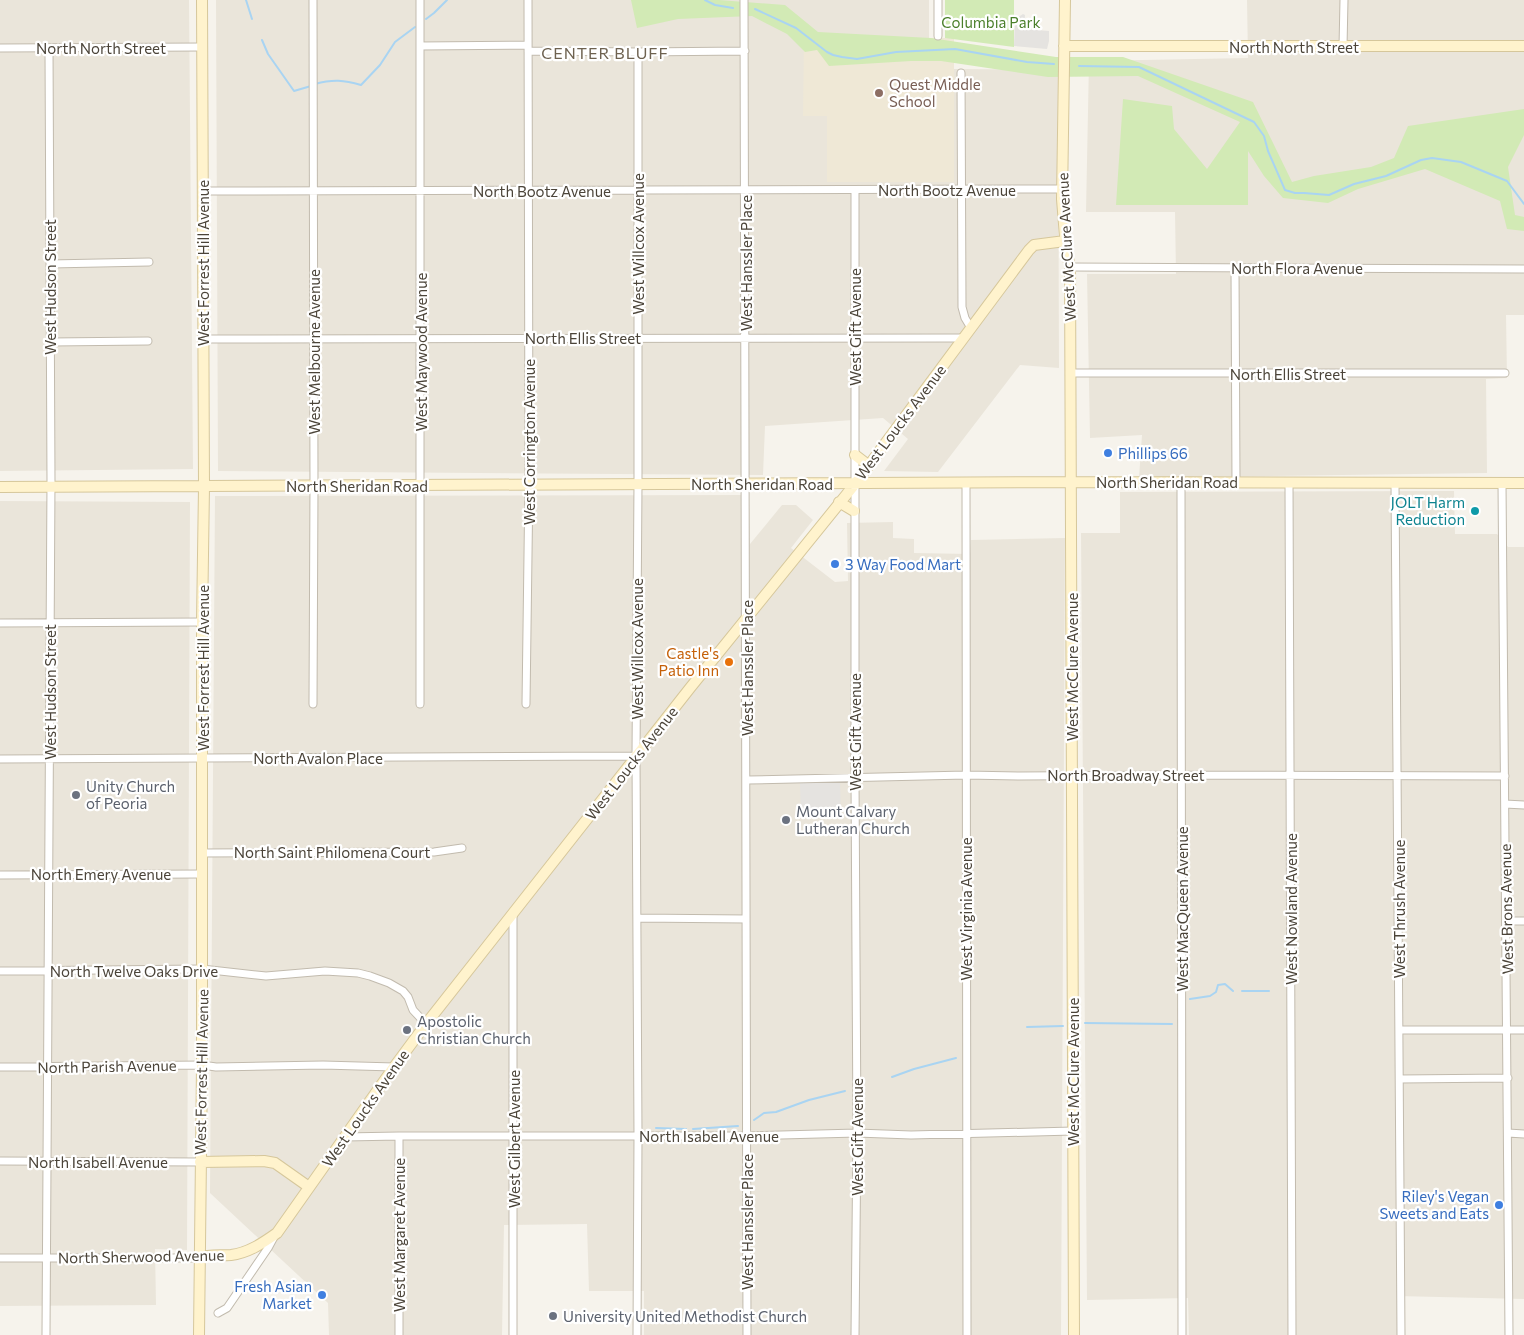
<svg xmlns="http://www.w3.org/2000/svg" width="1524" height="1335" font-family="Commissioner,sans-serif">
  <style>
    .residential { fill: #eae5da }
    .education { fill: #efe8d6 }
    .green { fill: #d2eab5 }
    .parking { fill: #e5e3e0 }
    .lines { fill: none; stroke-linecap: round; stroke-linejoin: round }
    .stream { stroke: #a9d4f2; stroke-width: 2 }
    .street-casing { stroke: #c2bbae; stroke-width: 9 }
    .secondary-casing { stroke: #d6c79b; stroke-width: 12 }
    .street { stroke: #fff; stroke-width: 7 }
    .secondary { stroke: #fff3cd; stroke-width: 10 }
    .education-dot { fill: #8d6e63; stroke: #fff; stroke-width: 2 }
    .shop-dot { fill: #3f7fe0; stroke: #fff; stroke-width: 2 }
    .culture-dot { fill: #0f9aa8; stroke: #fff; stroke-width: 2 }
    .food-dot { fill: #e8710a; stroke: #fff; stroke-width: 2 }
    .worship-dot { fill: #6b7280; stroke: #fff; stroke-width: 2 }
    .labels { text-anchor: middle; dominant-baseline: central; stroke-width: 4.5; stroke-linejoin: round; paint-order: stroke }
    .park-label { font-size: 15px; fill: #4a7f2a; stroke: #fff }
    .street-label { font-size: 15px; fill: #4b4439; stroke: #fff }
    .education-label { font-size: 15px; fill: #785e54; stroke: #fff; text-anchor: start }
    .shop-label { font-size: 15px; fill: #366cbe; stroke: #fff; text-anchor: start }
    .culture-label { font-size: 15px; fill: #0d838f; stroke: #fff; text-anchor: end }
    .food-label { font-size: 15px; fill: #c56008; stroke: #fff; text-anchor: end }
    .worship-label { font-size: 15px; fill: #5b616d; stroke: #fff; text-anchor: start }
    .neighbourhood-label { font-size: 16px; letter-spacing: 1px; fill: #6e6250; stroke: #fff }
  </style>
  <rect width="100%" height="100%" fill="#f6f3ec"/>
  <path class="residential" d="M0,0h189l4,469 -193,2z
    M216,0h713v38l-125,78h23l126,66 1,-113 104,1 1,298 -39,-3 -82,107 -54,-1 24,-32 -25,-21 -118,8 -2,49 -545,-4z
    M1247,0h277v315h-18l1,63 -21,1 1,94 -348,5 3,-43 -52,3 -3,-164h89l-1,-62h-89l3,-151 159,-3z
    M1454,491l1,43h42l11,13h16v752l-127,-3 1,39h-209l-1,-37 -101,2 -6,-767h39v-41z
    M749,495l1,49 32,-39h14l17,15 -22,28 44,34 13,-1 -1,-58 46,-1v16l21,1v14l56,1 1,-14 94,-2 -4,797h-417v-44h-55l-2,-67 -83,1 -2,110h-173l-1,-32 -118,-110 5,-697z
    M0,501l190,1 -3,748 -32,-1 1,56 -156,1z"/>
  <path class="education" d="M804,38h150v144h-127v-66h-24z"/>
  <path class="green" d="M631,0h88l66,5 33,27 113,6 125,19h67l130,45 39,80 22,-6 57,-9 23,-9 14,-32 116,-17v26l-16,32 7,48 9,2v14l-17,-2 -7,-28 -75,-32 -67,20 -30,14 -45,-5 -19,-22 -16,-25v54h-132l7,-106 49,7 2,23 33,40 33,-47 -102,-46 -90,1 -107,-16h-30l-82,5 -12,-16 -12,2 -18,-18 -35,-18 -74,3 -41,9z
    M945,0h69v47l-69,-9z"/>
  <path class="parking" d="M1023,14l2,1 -1,14 25,2v10l-2,8 -33,-3 1,-27z
    M840,782l1,34 -40,1 -1,-34z"/>
  <g class="lines">
    <path class="stream" d="M246,0l6,19
      M705,0l10,5 18,3
      M755,9l41,19 31,24 6,3 9,2 15,2 39,-7 59,-3 72,13 27,2
      M426,19l8,-6 13,-13
      M262,40l6,14 26,37 17,-5
      M1079,66l60,1 115,55 10,14 4,15 17,39 10,3h9l25,2 25,-11 32,-8 35,-16 11,-2 29,4 46,19 17,23
      M315,84c18,-5 29,-4 46,1l19,-20 15,-23 20,-15
      M1242,991h27
      M1190,999l20,-3 6,-4 2,-7 7,-1 8,7
      M1085,1023l87,1
      M1027,1027l36,-1
      M892,1077l22,-8 42,-11
      M754,1120l10,-7 12,-1 33,-12 36,-9
      M656,1128l30,1
      M693,1129l45,-3"/>
    <g class="street-casing">
      <path id="street" d="M744,0c3,445 3,890 3,1335
        M938,36v-36
        M420,46l107,-1
        M1343,47l1,-47
        M0,48l202,-1
        M528,51l110,1 107,-1
        M961,73l1,234 3,11 6,10
        M855,190v588l2,355 -2,202
        M203,191l859,-2
        M50,264l99,-2
        M1070,267l454,2
        M1235,268l1,215
        M204,339l759,-1
        M51,342l97,-1
        M1071,373h434
        M966,483l1,852
        M1181,483l1,852
        M1289,483l3,852
        M1395,483l6,852
        M1502,483l7,852
        M0,623l202,-1
        M313,704l1,-218 -1,-486
        M420,704v-704
        M526,704l3,-224 -1,-480
        M0,759l636,-3
        M748,780l218,-5 53,1 163,-1 323,1
        M1505,804l19,1
        M202,853l232,-1 28,-4
        M0,875l202,-1
        M513,914v421
        M637,918l109,1
        M1506,921h18
        M0,971l202,-2 64,7 59,-5 33,2 12,3 19,7 14,8 5,6 5,13 13,14
        M1400,1030h124
        M0,1067l202,-2 14,2 107,-2 71,2
        M1400,1079l108,-1
        M1508,1133l16,1
        M345,1137l54,-1h348l110,-3 54,2 162,-4
        M0,1161l200,1
        M0,1258h199
        M218,1313l9,-5 41,-60 7,-13
        M46,1335l5,-854 -2,-432
        M399,1335v-199
        M637,1335l1,-199 -2,-380 2,-272v-432"/>
    </g>
    <g class="secondary-casing">
      <path id="secondary" d="M1065,0l-3,199 4,50 4,18 4,1068
        M1064,46h460
        M855,455l13,10
        M0,487l1071,-5 453,1
        M839,502l15,9
        M200,1162l64,-1 11,2 34,24
        M199,1258c11,-4 20,-2 32,-3 17,-2 32,-12 46,-22l117,-166 32,-43 264,-336 165,-204 174,-234 5,-5 31,-4
        M199,1335l3,-270v-443l2,-135 -2,-487"/>
    </g>
    <use href="#street" class="street"/>
    <use href="#secondary" class="secondary"/>
  </g>
  <circle class="education-dot" cx="879" cy="93" r="5"/>
  <g class="shop-dot">
    <circle cx="1108" cy="453" r="5"/>
    <circle cx="835" cy="564" r="5"/>
    <circle cx="1499" cy="1205" r="5"/>
    <circle cx="322" cy="1295" r="5"/>
  </g>
  <circle class="culture-dot" cx="1475" cy="511" r="5"/>
  <circle class="food-dot" cx="729" cy="662" r="5"/>
  <g class="worship-dot">
    <circle cx="76" cy="795" r="5"/>
    <circle cx="786" cy="820" r="5"/>
    <circle cx="407" cy="1030" r="5"/>
    <circle cx="553" cy="1316" r="5"/>
  </g>
  <g class="labels">
    <g class="park-label">
      <text x="991" y="22">Columbia Park</text>
    </g>
    <g class="street-label">
      <text x="1294" y="47">North North Street</text>
      <text x="101" y="48">North North Street</text>
      <text x="947" y="190">North Bootz Avenue</text>
      <text x="542" y="191">North Bootz Avenue</text>
      <text transform="translate(638 244) rotate(-90)">West Willcox Avenue</text>
      <text transform="translate(1066 247) rotate(-93)">West McClure Avenue</text>
      <text transform="translate(203 263) rotate(-90)">West Forrest Hill Avenue</text>
      <text transform="translate(746 263) rotate(-90)">West Hanssler Place</text>
      <text x="1297" y="268">North Flora Avenue</text>
      <text transform="translate(50 287) rotate(-90)">West Hudson Street</text>
      <text transform="translate(855 327) rotate(-90)">West Gift Avenue</text>
      <text x="583" y="338">North Ellis Street</text>
      <text transform="translate(314 352) rotate(-90)">West Melbourne Avenue</text>
      <text transform="translate(421 352) rotate(-90)">West Maywood Avenue</text>
      <text x="1288" y="374">North Ellis Street</text>
      <text transform="translate(900 422) rotate(-53)">West Loucks Avenue</text>
      <text transform="translate(529 442) rotate(-90)">West Corrington Avenue</text>
      <text x="1167" y="482">North Sheridan Road</text>
      <text x="762" y="484">North Sheridan Road</text>
      <text x="357" y="486">North Sheridan Road</text>
      <text transform="translate(637 649) rotate(-90)">West Willcox Avenue</text>
      <text transform="translate(1072 667) rotate(-90)">West McClure Avenue</text>
      <text transform="translate(203 668) rotate(-90)">West Forrest Hill Avenue</text>
      <text transform="translate(747 668) rotate(-90)">West Hanssler Place</text>
      <text transform="translate(50 692) rotate(-90)">West Hudson Street</text>
      <text transform="translate(855 732) rotate(-90)">West Gift Avenue</text>
      <text x="318" y="758">North Avalon Place</text>
      <text transform="translate(631 763) rotate(-52)">West Loucks Avenue</text>
      <text x="1126" y="775">North Broadway Street</text>
      <text x="332" y="852">North Saint Philomena Court</text>
      <text x="101" y="874">North Emery Avenue</text>
      <text transform="translate(966 909) rotate(-90)">West Virginia Avenue</text>
      <text transform="translate(1182 909) rotate(-90)">West MacQueen Avenue</text>
      <text transform="translate(1291 909) rotate(-90)">West Nowland Avenue</text>
      <text transform="translate(1399 909) rotate(-90)">West Thrush Avenue</text>
      <text transform="translate(1506 909) rotate(-91)">West Brons Avenue</text>
      <text x="134" y="971">North Twelve Oaks Drive</text>
      <text transform="translate(107 1066) rotate(-1)">North Parish Avenue</text>
      <text transform="translate(201 1072) rotate(-89)">West Forrest Hill Avenue</text>
      <text transform="translate(1073 1072) rotate(-90)">West McClure Avenue</text>
      <text transform="translate(365 1108) rotate(-55)">West Loucks Avenue</text>
      <text x="709" y="1136">North Isabell Avenue</text>
      <text transform="translate(857 1137) rotate(-90)">West Gift Avenue</text>
      <text transform="translate(514 1139) rotate(-90)">West Gilbert Avenue</text>
      <text x="98" y="1162">North Isabell Avenue</text>
      <text transform="translate(747 1222) rotate(-90)">West Hanssler Place</text>
      <text transform="translate(399 1235) rotate(-90)">West Margaret Avenue</text>
      <text transform="translate(141 1256) rotate(-1)">North Sherwood Avenue</text>
    </g>
    <g class="education-label">
      <text x="889" y="84">Quest Middle<tspan x="889" dy="17">School</tspan></text>
    </g>
    <g class="shop-label">
      <text x="1118" y="453">Phillips 66</text>
      <text x="845" y="564">3 Way Food Mart</text>
      <text x="1489" y="1196" text-anchor="end">Riley's Vegan<tspan x="1489" dy="17">Sweets and Eats</tspan></text>
      <text x="312" y="1286" text-anchor="end">Fresh Asian<tspan x="312" dy="17">Market</tspan></text>
    </g>
    <g class="culture-label">
      <text x="1465" y="502">JOLT Harm<tspan x="1465" dy="17">Reduction</tspan></text>
    </g>
    <g class="food-label">
      <text x="719" y="653">Castle's<tspan x="719" dy="17">Patio Inn</tspan></text>
    </g>
    <g class="worship-label">
      <text x="86" y="786">Unity Church<tspan x="86" dy="17">of Peoria</tspan></text>
      <text x="796" y="811">Mount Calvary<tspan x="796" dy="17">Lutheran Church</tspan></text>
      <text x="417" y="1021">Apostolic<tspan x="417" dy="17">Christian Church</tspan></text>
      <text x="563" y="1316">University United Methodist Church</text>
    </g>
    <g class="neighbourhood-label">
      <text x="605" y="52">CENTER BLUFF</text>
    </g>
  </g>
</svg>
